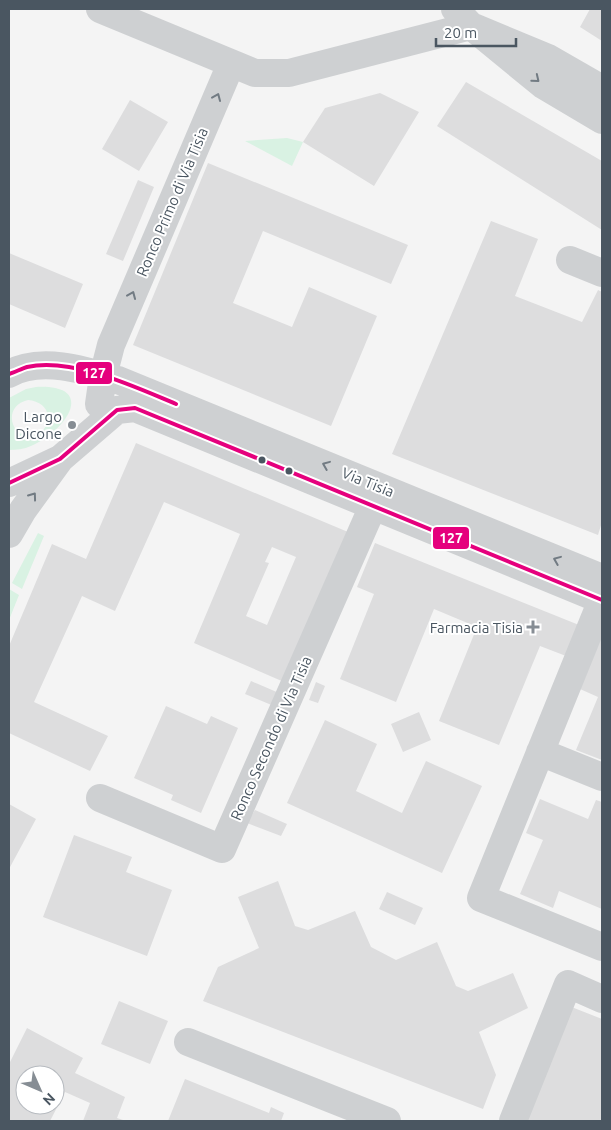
<svg xmlns="http://www.w3.org/2000/svg" width="611" height="1130" font-family="Ubuntu,sans-serif">
  <style>
    .green { fill: #d9f2e3; fill-rule: evenodd }
    .building { fill: #ddddde; fill-rule: evenodd }
    .lines { fill: none; stroke-linecap: round; stroke-linejoin: round }
    .minor { stroke: #ced0d2; stroke-width: 28 }
    .bus-1-casing { stroke: #fff; stroke-width: 8 }
    .bus-1 { stroke: #e5007d; stroke-width: 4 }
    .oneway { stroke: #727b83 }
    .poi-dot { fill: #868d94; stroke: #fff; stroke-width: 2 }
    .bus-dot { fill: #4a5661; stroke: #fff; stroke-width: 2 }
    .labels { text-anchor: middle; dominant-baseline: central; stroke-width: 4; stroke-linejoin: round; paint-order: stroke }
    .street-label { font-size: 15px; fill: #4a5661; stroke: #fff }
    .poi-label { font-size: 15px; fill: #4a5661; stroke: #fff; text-anchor: end }
    .line-badge { stroke: #fff; stroke-width: 2 }
    .badge-label { font-size: 14px; text-anchor: middle; font-weight: bold; fill: #fff }
  </style>
  <rect width="100%" height="100%" fill="#f4f4f4"/>
  <path class="green" d="M287,138l16,4 -11,24 -47,-25z
    M36,387c63,-3 29,45 -5,59 -7,3 -15,4 -22,4v-52l17,-9zM28,400c13,1 23,10 19,23 -2,6 -6,10 -10,12 -25,9 -37,-29 -9,-35z
    M38,533l6,3 -22,53 -10,-6z
    M9,589l10,6 -10,25z"/>
  <path class="building" d="M590,9h12v32l-22,-14z
    M466,82l136,79v69l-165,-104z
    M380,93l39,19 -45,74 -71,-44 22,-34z
    M130,100l38,22 -29,49 -37,-22z
    M208,163l200,82 -17,39 -128,-53 -30,72 59,24 17,-40 68,29 -46,110 -198,-81z
    M138,180l16,7 -31,74 -17,-7z
    M491,221l47,18 -23,57 67,26 16,-32 4,2v230l-4,13 -206,-81z
    M9,253l74,31 -18,44 -56,-24z
    M136,443l212,89 -64,150 -90,-39 46,-109 -76,-32 -49,109 -33,-15 -48,106 74,34 -18,35 -81,-38v-87l43,-102 34,15zM272,547l24,10 -29,68 -21,-9 23,-53 -4,-1z
    M375,543l204,82 -13,31 -26,-10 -41,99 -60,-24 38,-94 -43,-18 -38,93 -56,-23 34,-85 -17,-7z
    M602,636v124l-26,-10 22,-53 -18,-8z
    M251,681l28,12 -5,13 -29,-12z
    M316,682l9,4 -7,17 -9,-3z
    M166,706l41,18 4,-8 27,12 -37,85 -30,-13 2,-5 -39,-17z
    M419,712l12,28 -28,12 -12,-28z
    M325,720l52,24 -21,47 46,22 24,-52 56,25 -40,87 -155,-70z
    M540,799l48,20 8,-19 6,2v107l-43,-18 -6,17 -33,-14 23,-54 -17,-7z
    M9,804l27,15 -27,50z
    M255,810l32,14 -6,12 -34,-13z
    M74,835l58,22 -6,15 46,18 -25,66 -104,-39z
    M278,881l17,45 13,4 47,-19 16,36 25,13 41,-18 19,44 12,5 45,-18 15,35 -49,24 17,43 -13,34 -280,-108 15,-34 41,-19 -21,-51z
    M387,892l36,16 -8,17 -36,-16z
    M119,1001l49,20 -18,43 -49,-20z
    M569,1006l33,13v102h-80z
    M27,1028l56,30 -8,15 50,24 -8,21 9,3h-43l7,-18 -25,-11 -15,29h-41v-57zM25,1075h30v30h-30z
    M185,1079l84,34 2,-6 13,6 -3,8h-113z"/>
  <g class="lines">
    <path class="minor" d="M100,9l155,64h34l182,-47 77,32 54,31
      M455,9l16,17 72,59 59,35
      M570,260l32,13
      M9,374c31,-18 76,-4 109,6l484,198
      M99,404l4,-28 8,-31 120,-281
      M9,483l51,-24 57,-49 18,-2 467,192
      M9,534l14,-24 37,-51
      M602,600l-121,298 121,49
      M540,752l62,25
      M100,798l122,51 151,-343
      M188,1042l199,79
      M513,1121l55,-137 34,15"/>
    <g class="bus-1-casing">
      <path id="bus-1" d="M9,374c6,-2 12,-5 18,-7 45,-10 108,20 149,37
        M9,483l51,-24 57,-49 18,-2 467,192"/>
    </g>
    <use href="#bus-1" class="bus-1"/>
  </g>
  <defs><path id="oneway-chevron" d="M-2-3.5L2.5 0L-2 3.5" fill="none" stroke-width="1.6" stroke-linecap="round" stroke-linejoin="round" transform="scale(1.25)"/></defs>
  <g class="oneway">
    <use href="#oneway-chevron" transform="translate(536 79) rotate(39)"/>
    <use href="#oneway-chevron" transform="translate(217 97) rotate(-67)"/>
    <use href="#oneway-chevron" transform="translate(132 295) rotate(-67)"/>
    <use href="#oneway-chevron" transform="translate(326 465) rotate(-158)"/>
    <use href="#oneway-chevron" transform="translate(33 496) rotate(-54)"/>
    <use href="#oneway-chevron" transform="translate(557 560) rotate(-158)"/>
  </g>
  <g class="poi-dot">
    <circle cx="72" cy="425" r="5"/>
    <path d="M530.5 619.5h5v5h5v5h-5v5h-5v-5h-5v-5h5z"/>
  </g>
  <g class="bus-dot">
    <circle cx="262" cy="460" r="4.5"/>
    <circle cx="289" cy="471" r="4.5"/>
  </g>
  <g class="labels">
    <g class="street-label">
      <text transform="translate(172 202) rotate(-67)">Ronco Primo di Via Tisia</text>
      <text transform="translate(368 482) rotate(22)">Via Tisia</text>
      <text transform="translate(271 738) rotate(-66)">Ronco Secondo di Via Tisia</text>
    </g>
    <g class="poi-label">
      <text x="62" y="416">Largo<tspan x="62" dy="17">Dicone</tspan></text>
      <text x="523" y="627">Farmacia Tisia</text>
    </g>
  </g>
  <g class="line-badge">
    <rect x="75" y="361" width="38" height="24" rx="5" fill="#e5007d"/>
    <rect x="432" y="526" width="38" height="24" rx="5" fill="#e5007d"/>
  </g>
  <g class="badge-label">
    <text x="94" y="378">127</text>
    <text x="451" y="543">127</text>
  </g>
  <rect width="611" height="1130" fill="none" stroke="#4a5661" stroke-width="20"/>
  <g transform="translate(40 1090) rotate(135)"><circle r="24" fill="#ffffff" stroke="#b7bbc0"/>
  <path d="M0-4L9 19L0 12L-9 19Z" fill="#868d94"/>
  <text y="-8" font-size="14" font-weight="bold" text-anchor="middle" fill="#4a5661">N</text>
  </g>
  <path d="M436 38v8h80v-8" fill="none" stroke="#4a5661" stroke-width="2.5"/>
  <text x="444" y="38" font-size="15" fill="#4a5661" stroke="#ffffff" stroke-width="4" paint-order="stroke">20 m</text>
</svg>
